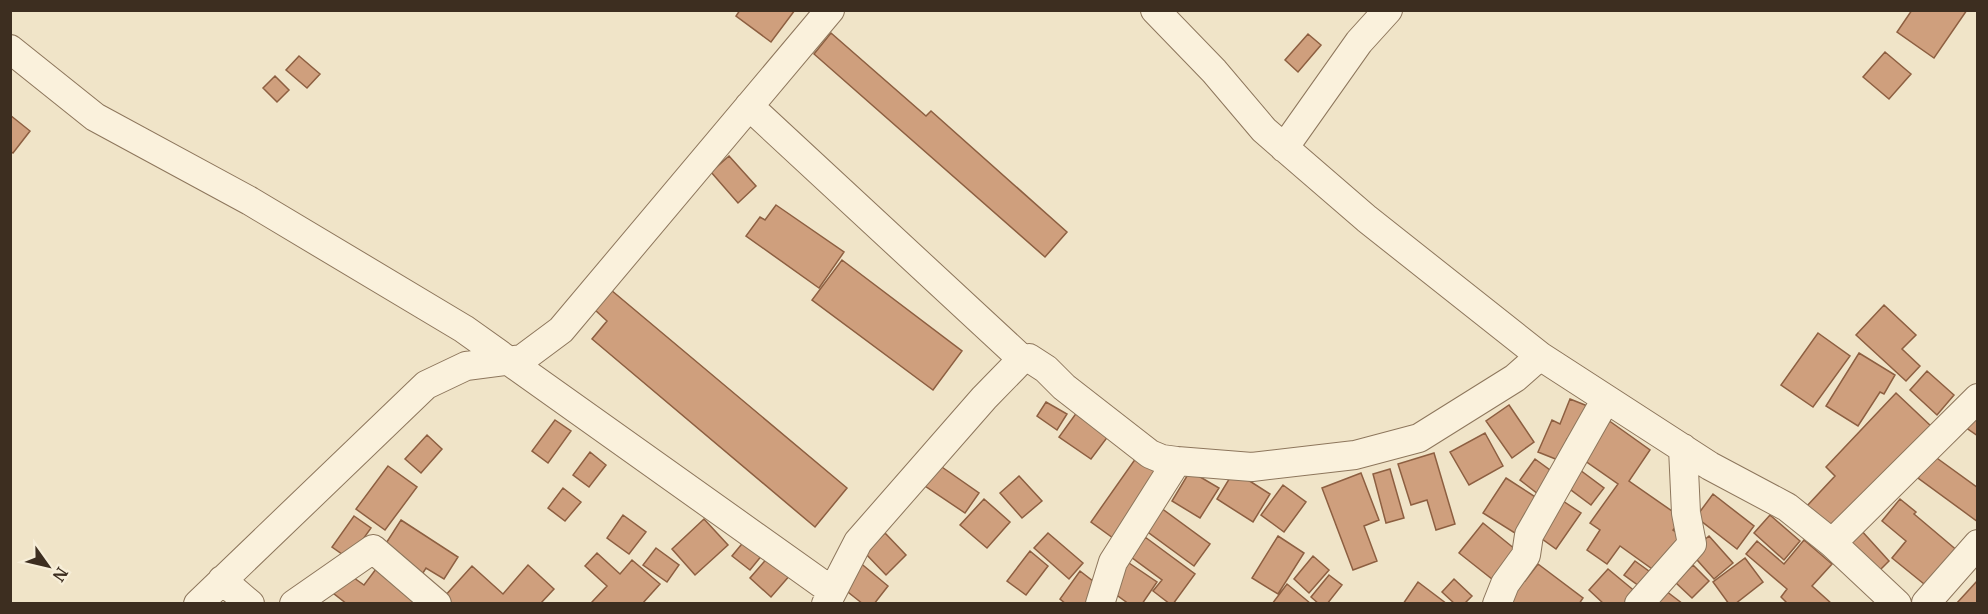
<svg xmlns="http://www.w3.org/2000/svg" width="1988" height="614" font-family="Merriweather,serif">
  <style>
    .building { fill: #cf9f7d; stroke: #8d5f41; stroke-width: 1.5 }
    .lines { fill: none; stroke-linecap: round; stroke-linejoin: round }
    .street-casing { stroke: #8d765c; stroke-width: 30 }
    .street { stroke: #faf1dc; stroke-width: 28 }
  </style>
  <rect width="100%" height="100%" fill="#f0e4c8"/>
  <path class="building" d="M740,10h55l-24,32 -35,-26z
    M1912,10h55l-33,48 -37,-26z
    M831,33l95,83 5,-5 136,121 -22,25 -231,-203z
    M1308,34l13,11 -23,27 -13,-12z
    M1885,52l26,22 -22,25 -26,-22z
    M299,56l21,18 -13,14 -21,-18z
    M275,76l14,14 -12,12 -14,-14z
    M10,115l20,16 -17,22 -3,-2z
    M729,156l27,30 -18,17 -27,-31z
    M776,205l68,47 -25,36 -73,-52 14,-19 5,3z
    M842,260l120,91 -29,39 -121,-90z
    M611,290l236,198 -32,39 -223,-188 15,-18 -12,-11z
    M1884,305l32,30 -14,14 18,17 -14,15 -50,-46z
    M1818,333l32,23 -37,51 -32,-22z
    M1859,353l36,22 -11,19 -4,-2 -22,34 -32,-20z
    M1927,371l27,24 -17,20 -27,-25z
    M1896,393l36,34 -99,106 -27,-26 29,-31 -9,-9z
    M1570,399l20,8 -15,35 -8,-3 -9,21 -20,-8 14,-32 8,4z
    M1046,402l21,12 -10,16 -20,-14z
    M1509,405l25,37 -22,16 -26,-37z
    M1080,408l32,23 -21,28 -32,-22z
    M1978,410v26l-13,-9z
    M555,420l16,11 -23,32 -16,-12z
    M1608,420l42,30 -21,31 53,37 -9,12 14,10 -25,36 -42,-30 -13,18 -20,-14 13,-20 -10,-7 28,-39 -37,-26z
    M1485,433l18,33 -34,19 -19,-33z
    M427,435l15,14 -21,24 -16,-14z
    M590,452l16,13 -17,22 -16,-12z
    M1434,453l21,71 -19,6 -9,-30 -16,5 -13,-41z
    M1934,456l44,32v34l-60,-44z
    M1136,458l22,16 -45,64 -22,-16z
    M1535,459l19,14 -16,21 -18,-14z
    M939,465l40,28 -14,20 -40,-27z
    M388,466l29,21 -32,43 -29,-21z
    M1390,469l14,49 -18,5 -13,-49z
    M1580,470l24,18 -13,17 -24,-18z
    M1190,471l29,17 -19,30 -28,-17z
    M1234,471l36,23 -17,28 -36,-23z
    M1361,473l18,47 -15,6 13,35 -24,9 -31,-82z
    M1019,476l23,25 -20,17 -22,-25z
    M1506,478l34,22 -22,35 -35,-22z
    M1283,485l23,17 -22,30 -23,-17z
    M563,488l18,14 -16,19 -17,-13z
    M1713,494l41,32 -17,23 -41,-32z
    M984,499l26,23 -23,26 -27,-23z
    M1900,499l16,13 -2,2 45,38 -30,36 -37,-30 14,-17 -24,-20z
    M1563,501l18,12 -25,36 -18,-13z
    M1161,508l49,36 -16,22 -49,-36z
    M623,515l23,17 -17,22 -22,-16z
    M1770,515l30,26 -16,19 -30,-27z
    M354,516l17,12 -22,31 -17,-12z
    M704,519l24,26 -33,30 -23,-26z
    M401,520l57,37 -14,22 -18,-11 -5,8 -40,-25z
    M1483,523l38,31 -24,29 -38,-30z
    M1860,529l29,32 -13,13 -30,-32z
    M885,533l21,22 -20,20 -21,-22z
    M1048,533l35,30 -14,16 -35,-31z
    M750,534l17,15 -17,21 -18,-14z
    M1278,536l26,17 -26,41 -26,-16z
    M1709,536l24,27 -19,16 -24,-27z
    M1145,537l50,37 -22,30h-3l-17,-13 9,-11 -31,-23z
    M1804,540l28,24 -20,22 20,18h-44l-7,-7 6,-8 -41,-35 11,-13 27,23z
    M656,548l23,17 -12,17 -24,-17z
    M1030,551l18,15 -22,29 -19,-14z
    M597,553l23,21 12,-14 28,24 -18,20h-48l-2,-2 15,-16 -22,-20z
    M770,555l21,19 -20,23 -21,-19z
    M1313,556l16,14 -20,23 -15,-14z
    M1745,558l18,24 -28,22h-6l-16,-22z
    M858,561l30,25 -14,18h-11l-24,-19z
    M1126,561l31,21 -15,22h-13l-22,-16z
    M1635,561l22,16 -11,14 -22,-16z
    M1538,564l45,34 -4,6 -79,-1 19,-26 6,4z
    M528,565l26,24 -14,15h-89l-7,-7 28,-31 31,28z
    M1693,565l16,16 -17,17 -17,-16z
    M376,569l46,35h-75l-14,-11 14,-20 17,12z
    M1608,569l29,24 -9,11h-24l-15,-14z
    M1080,571l18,14 -9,19h-23l-6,-5z
    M1329,575l13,10 -15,19h-8l-8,-7z
    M1454,579l18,17 -8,8h-9l-13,-12z
    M1978,580v24h-22z
    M1418,582l29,22h-44z
    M1287,584l23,19v1h-38z
    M1666,591l17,13h-25z"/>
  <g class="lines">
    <g class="street-casing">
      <path id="street" d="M1155,10l59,61 50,59 103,89 173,137
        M10,49l85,68 155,84 214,128 368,262
        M749,106l273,253
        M1284,148l75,-106 29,-32
        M1832,543l146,-145
        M222,580l28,24
        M1926,603l52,-59
        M198,604l228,-219 40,-19 56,-7 39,-29 269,-320
        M294,604l79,-55 64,55
        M826,604l32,-62 126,-144 38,-39 7,-1 17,11 18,18 86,67 12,5 15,2 75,6 103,-12 64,-17 96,-60 25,-22 170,110 77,41 45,36 65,61
        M1100,604l13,-42 64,-101
        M1497,604l8,-20 21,-29 3,-20 77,-136
        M1639,604l53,-60 -6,-31 -3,-65"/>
    </g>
    <use href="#street" class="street"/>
  </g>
  <rect width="1988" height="614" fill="none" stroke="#3d2e20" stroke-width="24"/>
  <g transform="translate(48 566) rotate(124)" stroke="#f7eed8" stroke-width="4.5" paint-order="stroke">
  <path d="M0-4.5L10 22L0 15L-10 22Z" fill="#3d2e20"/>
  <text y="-9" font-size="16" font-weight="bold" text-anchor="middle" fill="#3d2e20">N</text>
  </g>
</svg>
